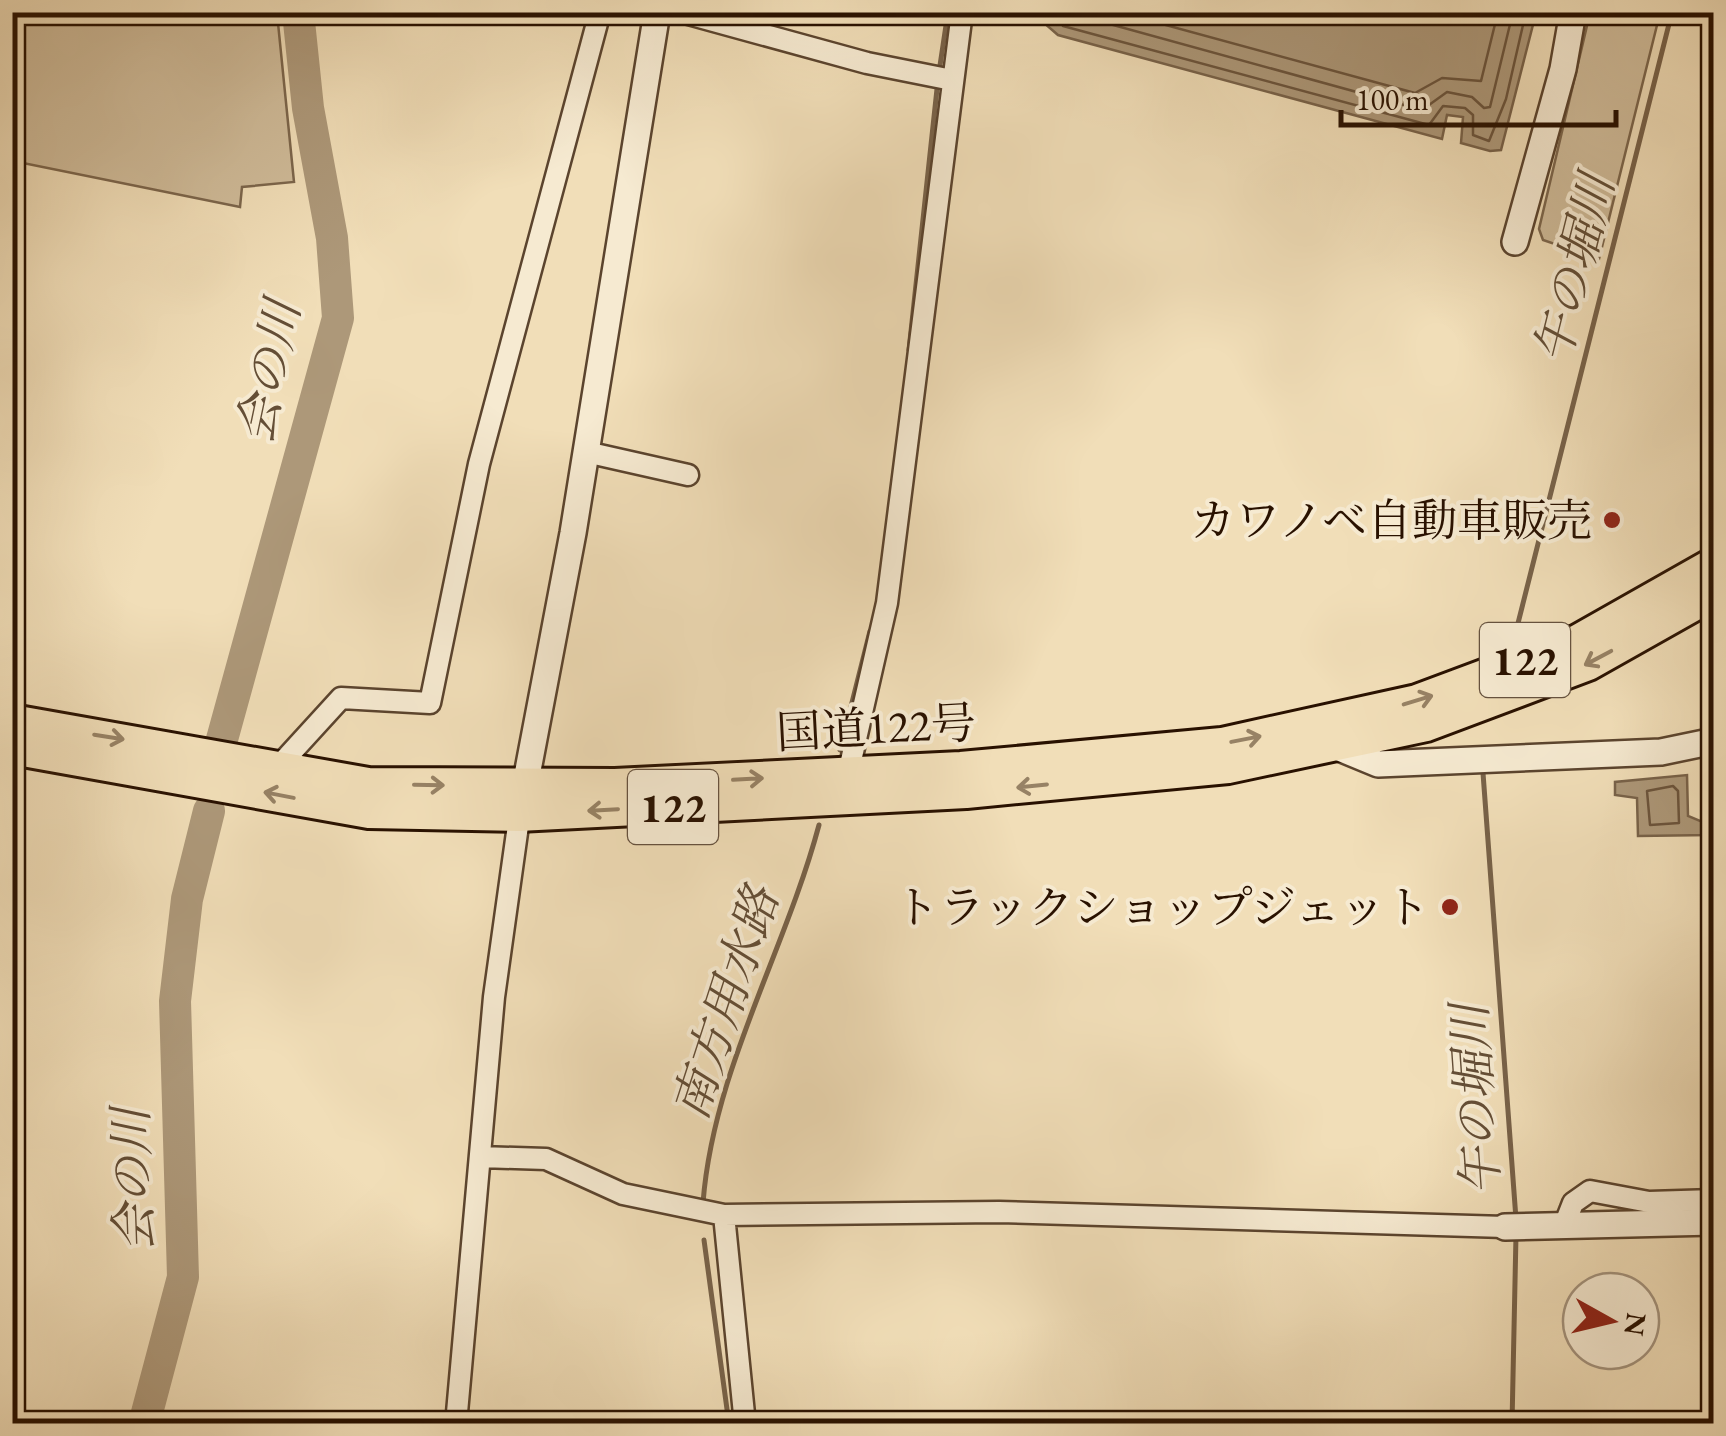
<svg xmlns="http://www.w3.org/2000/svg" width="1726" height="1436" font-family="'EB Garamond','Noto Serif JP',serif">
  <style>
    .green { fill: #cfbb99; stroke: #7c664c; stroke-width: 2.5 }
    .water { fill: #ad9879; stroke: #786249; stroke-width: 2.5 }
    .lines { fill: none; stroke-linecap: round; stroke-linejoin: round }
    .shore { stroke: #6b543c; stroke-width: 2.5 }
    .stream { stroke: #786249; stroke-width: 5 }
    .river { stroke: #ad9879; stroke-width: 32 }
    .minor-casing { stroke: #5b442e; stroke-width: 25 }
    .tertiary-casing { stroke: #5b442e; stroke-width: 30 }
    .trunk-casing { stroke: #291100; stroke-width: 38 }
    .minor { stroke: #f6ead1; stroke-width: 20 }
    .tertiary { stroke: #f6ead1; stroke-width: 25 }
    .trunk { stroke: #f1deb8; stroke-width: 32 }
    .oneway { stroke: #978265 }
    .poi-dot { fill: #8f2418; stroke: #f6ead1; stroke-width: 4 }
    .labels { text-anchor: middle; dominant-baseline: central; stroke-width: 8; stroke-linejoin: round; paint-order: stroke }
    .shield { fill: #f6ead1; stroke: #66523f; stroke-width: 2.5 }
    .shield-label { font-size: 42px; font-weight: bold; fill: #291100 }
    .poi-label { font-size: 45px; fill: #291100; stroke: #f6ead1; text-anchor: end }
    .street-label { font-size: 45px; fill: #291100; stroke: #f6ead1 }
    .water-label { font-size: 48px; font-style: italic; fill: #644e36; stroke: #f6ead1 }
  </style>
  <rect width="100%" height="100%" fill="#f1deb8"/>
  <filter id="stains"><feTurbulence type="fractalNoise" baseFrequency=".002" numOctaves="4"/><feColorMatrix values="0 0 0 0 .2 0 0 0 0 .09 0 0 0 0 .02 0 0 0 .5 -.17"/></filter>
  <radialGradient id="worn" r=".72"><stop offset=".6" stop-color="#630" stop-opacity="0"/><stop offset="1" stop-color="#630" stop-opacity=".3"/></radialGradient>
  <path class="green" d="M12,13h265l17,169 -52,5 -2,20 -227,-46z
    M1590,13h70l-61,246 -56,-19 -4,-11z"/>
  <path class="water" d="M1043,13v-1l493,1 -35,137 -11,1 -29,-8 2,-26 -16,-2 -5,24 -384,-104 -14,-12z
    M1687,775l1,41 22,9v10l-72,1 -1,-38 -22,-3v-13z"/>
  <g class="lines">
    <path class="shore" d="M1053,12l10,14 366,99 14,-19 22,2 8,7v20l16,6 17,-42 20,-87
      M1066,12l356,98 25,-18 25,5 12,11 6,-1 23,-95
      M1118,12l297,81 27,-15 39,3 17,-69
      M1673,786l5,5 1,32 -29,2 -3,-34z"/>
    <path class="stream" d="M939,72l9,-60
      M909,350l28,-261
      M1512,647l157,-623
      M840,750l30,-119
      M1483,773l33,446
      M703,1203c10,-132 82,-251 116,-378
      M704,1240l25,184
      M1512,1424l4,-189"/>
    <path class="river" d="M221,743l117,-425 -6,-80 -24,-130 -10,-96
      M144,1424l39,-147 -8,-276 12,-102 22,-88"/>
    <g class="minor-casing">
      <path id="minor" d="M681,12l186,51 85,17
        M586,452l102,23
        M278,767l63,-69 89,5 49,-239 121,-452
        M848,774l39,-171 75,-591
        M480,1157l66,2 77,35 101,21 275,-3 506,15
        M724,1215l21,209
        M1564,1226l9,-23 17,-12 59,11 65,-2
        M456,1424l38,-427 27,-193"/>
    </g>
    <g class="tertiary-casing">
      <path id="tertiary" d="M1515,242l48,-173 10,-57
        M1333,740l4,7 41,17 283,-12 53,-11
        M525,786l48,-253 84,-521
        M1505,1227l209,-5"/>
    </g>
    <g class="trunk-casing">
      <path id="trunk" d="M12,721l356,63 247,1 346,-17 261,-24 195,-43 161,-60 136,-77
        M12,748l357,64 149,3 448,-23 262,-25 198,-42 162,-61 126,-71"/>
    </g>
    <use href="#minor" class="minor"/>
    <use href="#tertiary" class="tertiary"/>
    <use href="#trunk" class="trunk"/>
  </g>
  <defs><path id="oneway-shaft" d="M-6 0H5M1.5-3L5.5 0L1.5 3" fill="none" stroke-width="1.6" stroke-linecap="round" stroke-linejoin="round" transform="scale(2.5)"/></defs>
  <g class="oneway">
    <use href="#oneway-shaft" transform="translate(1598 658) rotate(152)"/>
    <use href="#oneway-shaft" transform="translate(1418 700) rotate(-17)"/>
    <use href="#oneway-shaft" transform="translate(109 737) rotate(9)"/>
    <use href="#oneway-shaft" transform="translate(1246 739) rotate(-11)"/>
    <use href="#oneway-shaft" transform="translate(748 779) rotate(-3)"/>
    <use href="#oneway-shaft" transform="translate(429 785) rotate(1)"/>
    <use href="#oneway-shaft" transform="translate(1032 786) rotate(174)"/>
    <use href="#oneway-shaft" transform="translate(279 795) rotate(-169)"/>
    <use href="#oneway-shaft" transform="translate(603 810) rotate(177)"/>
  </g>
  <g class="poi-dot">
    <circle cx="1612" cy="520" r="10"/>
    <circle cx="1450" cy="907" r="10"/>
  </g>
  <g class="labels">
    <g class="shield">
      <rect x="1480" y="623" width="90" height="74" rx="8"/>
      <rect x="628" y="770" width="90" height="74" rx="8"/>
    </g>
    <g class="shield-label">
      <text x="1525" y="660">122</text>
      <text x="673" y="807">122</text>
    </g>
    <g class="poi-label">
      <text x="1592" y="520">カワノベ自動車販売</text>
      <text x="1430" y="907">トラックショップジェット</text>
    </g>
    <g class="street-label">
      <text transform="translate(876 727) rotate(-3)">国道122号</text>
    </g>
    <g class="water-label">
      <text transform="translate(1574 269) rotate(-76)">午の堀川</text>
      <text transform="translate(268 372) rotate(-78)">会の川</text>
      <text transform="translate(725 1003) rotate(-72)">南方用水路</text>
      <text transform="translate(1475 1100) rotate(-94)">午の堀川</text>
      <text transform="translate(132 1180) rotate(-92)">会の川</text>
    </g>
  </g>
  <rect width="1726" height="1436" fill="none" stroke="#f1deb8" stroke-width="50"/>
  <rect x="15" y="15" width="1696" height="1406" fill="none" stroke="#291100" stroke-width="5"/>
  <rect x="25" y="25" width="1676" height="1386" fill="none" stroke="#291100" stroke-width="2.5"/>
  <g transform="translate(1611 1321) rotate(98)"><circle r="48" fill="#f6ead1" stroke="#a4937d" stroke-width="2.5"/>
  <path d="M0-8L18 38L0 25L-18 38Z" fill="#8f2418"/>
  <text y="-15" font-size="28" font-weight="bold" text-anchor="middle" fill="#291100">N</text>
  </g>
  <path d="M1341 110v15h275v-15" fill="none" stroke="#291100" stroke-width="5"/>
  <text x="1356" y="110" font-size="30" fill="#291100" stroke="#f6ead1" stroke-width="8" paint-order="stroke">100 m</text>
  <rect width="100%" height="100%" filter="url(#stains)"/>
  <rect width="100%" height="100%" fill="url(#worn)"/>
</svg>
